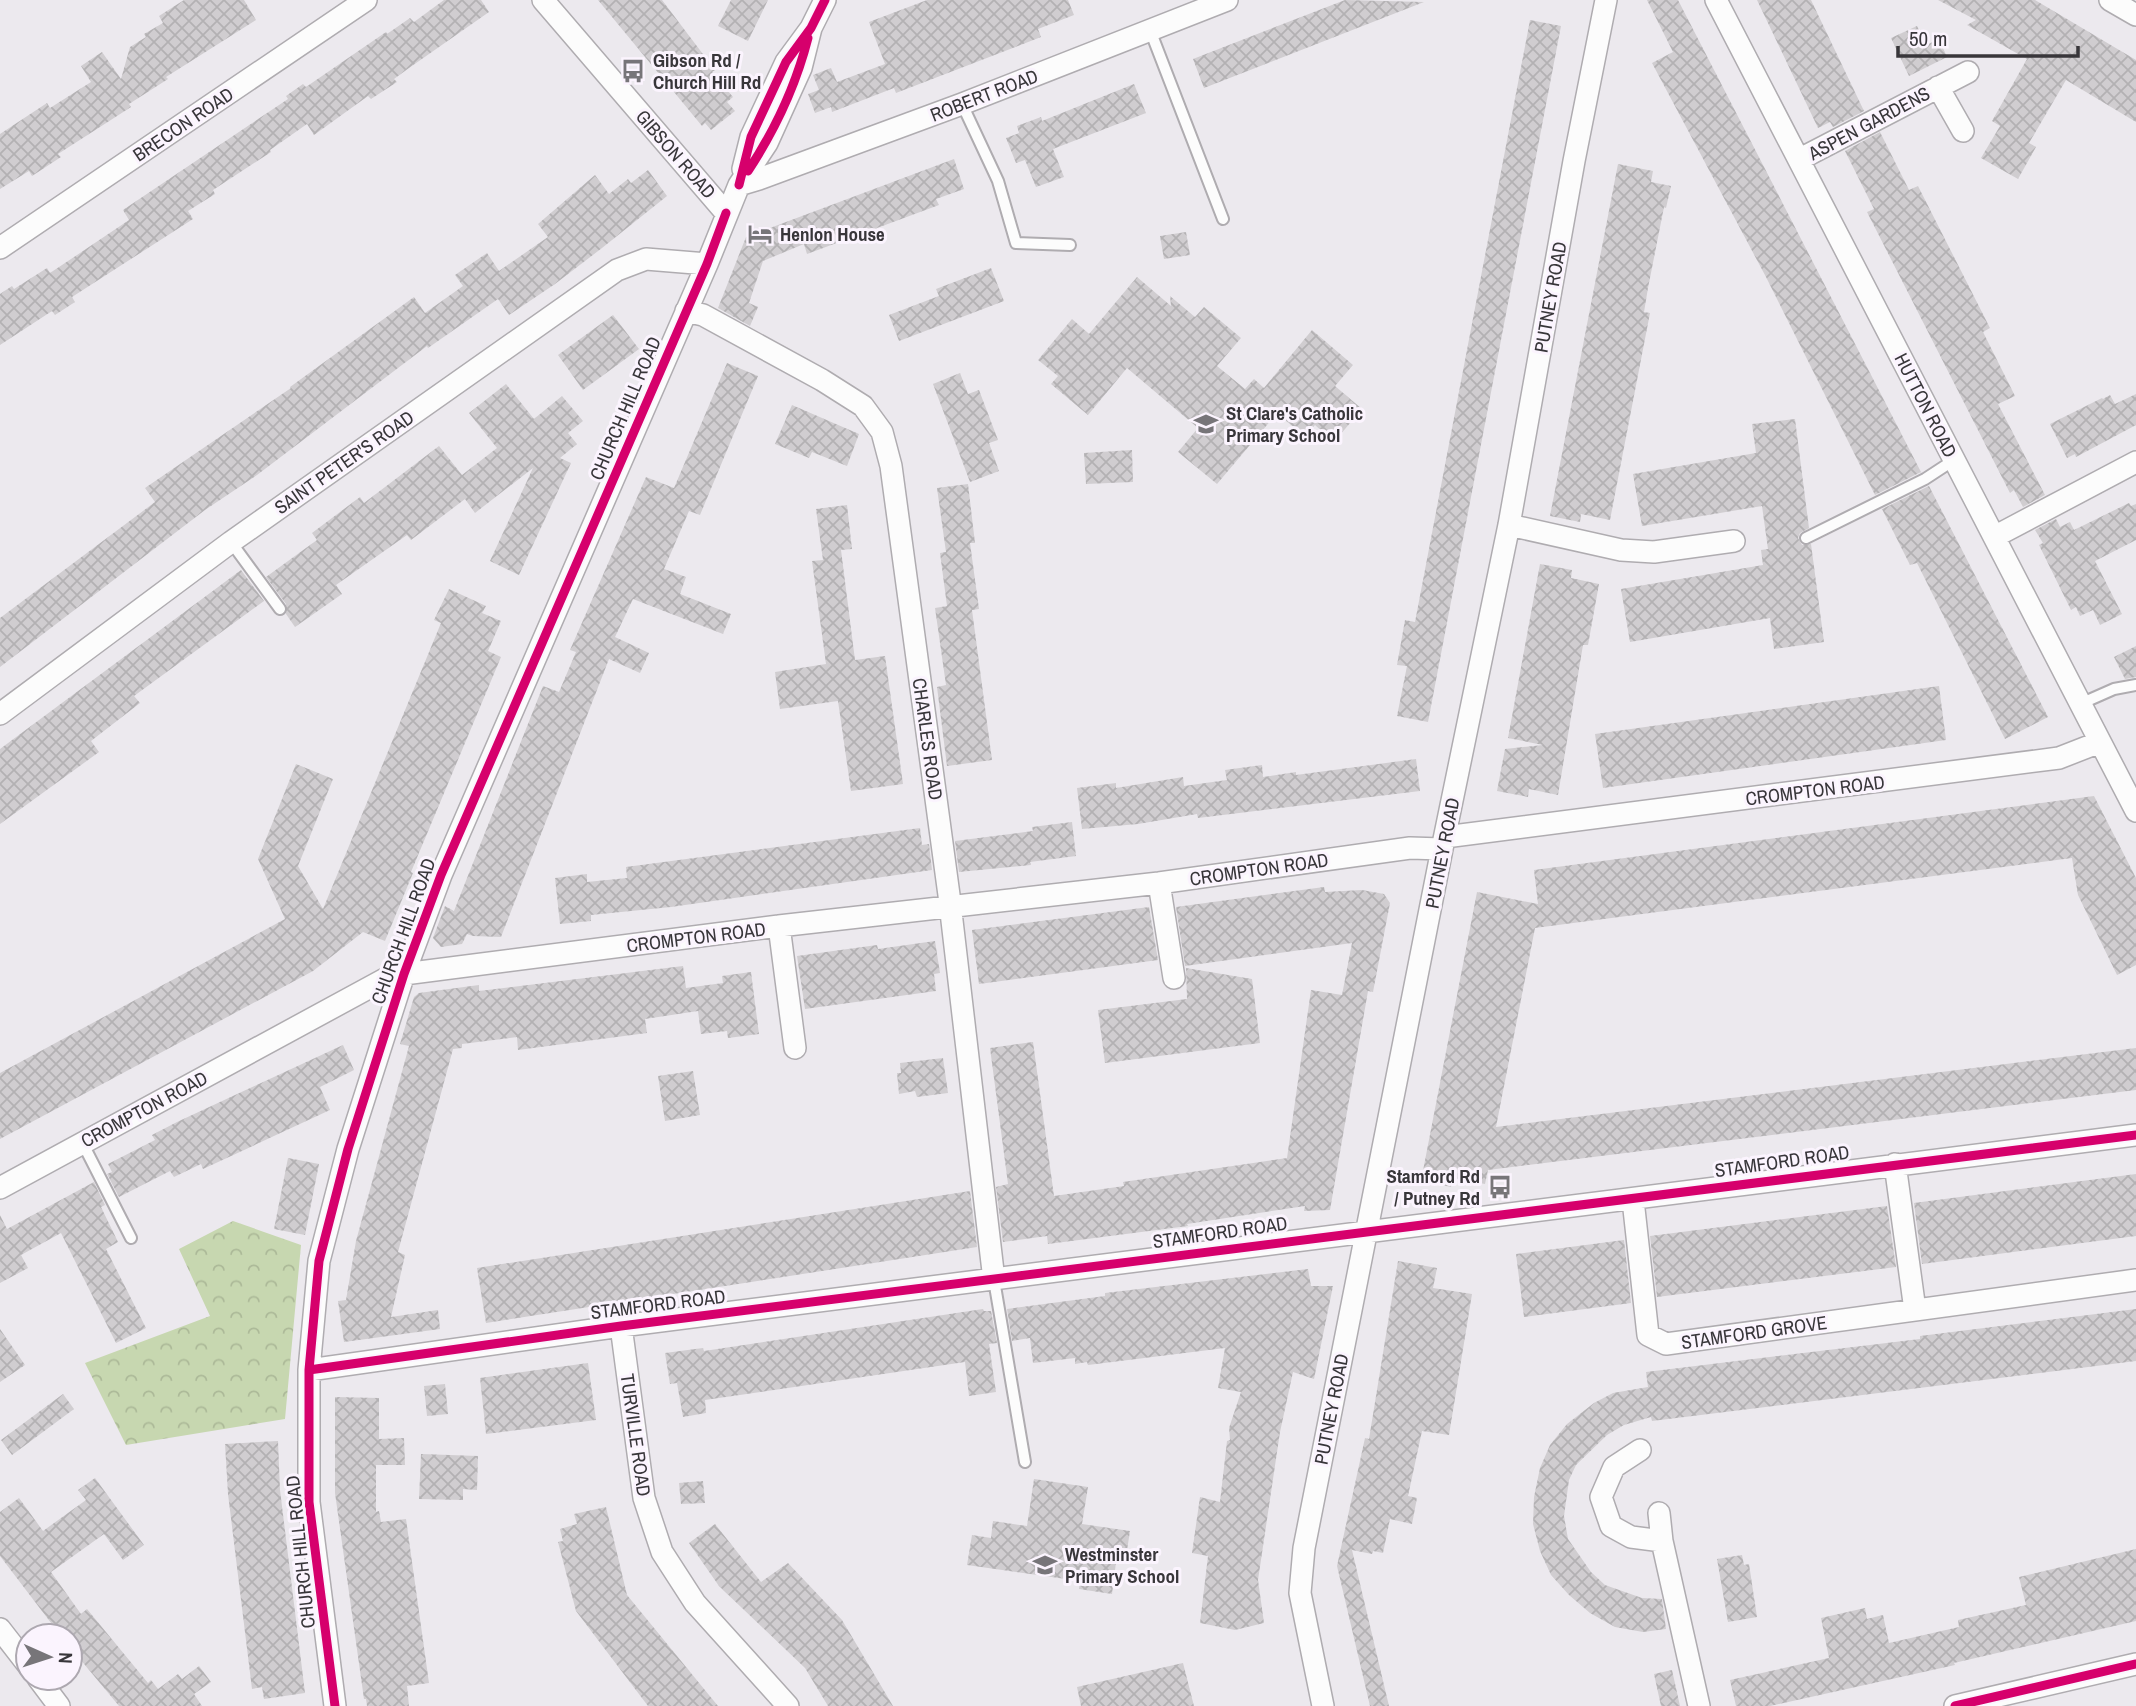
<svg xmlns="http://www.w3.org/2000/svg" width="2136" height="1706" font-family="'Archivo Narrow',sans-serif">
  <style>
    .park { fill: url(#park-crowns) }
    .building { fill: url(#building-cross-hatch) }
    .lines { fill: none; stroke-linecap: round; stroke-linejoin: round }
    .service-casing { stroke: #afacb0; stroke-width: 14 }
    .minor-casing { stroke: #afacb0; stroke-width: 24 }
    .service { stroke: #fcfcfc; stroke-width: 10 }
    .minor { stroke: #fcfcfc; stroke-width: 21 }
    .cycleway-casing { stroke: #fbf4fe; stroke-width: 13 }
    .cycleway { stroke: #d6006c; stroke-width: 9 }
    .labels { text-anchor: middle; dominant-baseline: central; stroke-width: 6; stroke-linejoin: round; paint-order: stroke }
    .poi-label { font-size: 19px; font-weight: bold; fill: #38363a; stroke: #fbf4fe; text-anchor: start }
    .street-label { font-size: 19px; fill: #38363a; stroke: #fbf4fe }
  </style>
  <defs>
    <pattern id="park-crowns" width="20" height="18" patternUnits="userSpaceOnUse" patternTransform="scale(1.75)"><rect width="20" height="18" fill="#c7d7b0"/><path d="M2 6a3 3 0 1 1 6 0M12 15a3 3 0 1 1 6 0" fill="none" stroke="#acb998"/></pattern>
    <pattern id="building-cross-hatch" width="8" height="8" patternUnits="userSpaceOnUse" patternTransform="scale(1.75)"><rect width="8" height="8" fill="#d0cdd0"/><path d="M0 0l8 8M0 8l8-8" fill="none" stroke="#b3b1b3"/></pattern>
  </defs>
  <rect width="100%" height="100%" fill="#ece9ee"/>
  <path class="park" d="M233,1221l68,24 -16,174 -159,26 -41,-82 125,-47 -31,-67z"/>
  <path class="building" d="M184,0h60l12,20 -90,57 2,2 -39,25 2,3 -73,47 3,3 -29,19 -3,-5 -29,18v-55l47,-31 3,5 41,-26 -10,-16 21,-14 19,27 9,-32 16,-10 -2,-3 19,-11 -4,-7z
    M444,0h37l8,12 -80,56 -15,11 3,3 -26,17 -3,-3 -54,39 -7,-11 -37,26 1,2 -58,38 2,4 -27,17 5,8 -121,78 3,5 -20,13 -3,-4 -52,34v-51l12,-8 2,3 33,-21 3,5 30,-20 49,-33 -6,-10 165,-111 -2,-3 17,-12 3,3 80,-55 1,2 23,-16 4,4z
    M598,0h64l53,70 -3,2 21,25 -6,5 8,9 -24,19 -6,-7 -3,3z
    M731,0h37l-20,41 -30,-15z
    M927,0h141l6,15 -36,14 3,8 -145,56 -2,-5 -62,24 -1,-5 -16,6 -7,-19 11,-4 -6,-15 18,-7 6,14 48,-18 -16,-42z
    M1345,0l79,2 -220,86 -11,-29z
    M1647,0h31l243,472 -46,23 -109,-218 -114,-214 21,-11z
    M1757,0h54l53,111 -31,16 -3,-5 -12,6z
    M1938,0h97l101,60v62l-70,-42 -37,63 7,4 -18,32 -37,-21 19,-32 -8,-5 35,-62 -60,-34 9,-5z
    M1530,20l31,6 -133,696 -31,-6 10,-50 -10,-1 8,-45 10,2z
    M1917,26l9,19 13,-6 8,18 -38,19 -18,-38z
    M1134,84l12,29 -93,36 11,28 -28,10 -11,-27 -9,3 -10,-25 13,-5 -2,-7 24,-9 1,4z
    M1880,132l29,58 9,-4 72,142 -7,4 32,64 -17,8 47,91 -22,12 -9,-17 -4,3 -143,-281 7,-3 -29,-58z
    M954,159l10,30 -28,10 3,6 -132,49 -3,-10 -41,17 -14,42 9,4 -8,19 -32,-18 28,-71z
    M1618,164l35,7 -2,11 20,4 -5,22 -2,-1 -16,81 -4,24 6,1 -40,207 -29,-6 -1,8 -30,-6z
    M648,170l19,26 -65,52 -47,36 -46,31 -11,-16 -70,49 -1,-2 -170,129 -52,35 -205,157v-49l155,-116 -10,-14 146,-100 -1,-1 124,-90 11,16 38,-27 -8,-11 32,-22 12,18 49,-34 -10,-13 57,-49 14,19 19,-15 3,4z
    M1186,232l4,23 -26,4 -4,-23z
    M991,268l13,33 -105,40 -10,-26 50,-19 -3,-7z
    M1137,277l34,29 -1,-10 25,21 9,-10 37,31 -24,28 28,23 9,-10 10,9 48,-58 41,35 -18,21 27,23 -28,33 -19,-17 -10,12 -28,-24 -60,71 -39,-32 20,-24 -71,-60 -39,47 -37,-31 7,-8 -20,-16 34,-41 17,15z
    M613,315l26,34 -56,41 -25,-35z
    M727,363l31,13 -58,139 -11,-4 -25,58 22,8 -6,17 51,20 -8,20 -90,-35 -18,38 34,16 -9,20 -31,-14 -108,278 -28,-1 -6,-2 -5,10 -21,3 -8,-9 12,-32 9,5 89,-225 16,6 17,-40 -6,-2 76,-173 28,11z
    M960,373l8,21 11,-4 19,50 -9,3 10,28 -29,11 -37,-98z
    M506,384l28,35 28,-23 21,25 -15,12 9,11 -17,14 11,5 -52,112 -29,-14 43,-93 -58,45 -10,-14 -54,41 -4,-5 -71,50 6,9 -47,33 -9,-13v-10l-20,-27 51,-37 -5,-7 48,-36 4,6 75,-57 23,29 35,-27 -28,-35z
    M2136,394v31l-60,32 -1,-3 -8,4 -17,-34 52,-26 1,1 7,-4 5,9z
    M792,405l67,29 -12,32 -35,-14 -3,6 -34,-14z
    M1795,419l14,109 -9,5 -2,5 4,7 9,-1 13,98 -50,7 -4,-31 -140,24 -9,-53 142,-24 -2,-15 7,-1 -6,-43 -120,20 -9,-52 123,-21 -4,-29z
    M1132,450l1,32 -47,2 -2,-31z
    M968,484l7,59h-5l9,66 -7,1 20,150 -45,6 -10,-79 9,-2 -11,-77 12,-2 -7,-53 6,-1 -9,-64z
    M1929,486l119,231 -43,22 -88,-176 -7,2 -28,-56z
    M2129,503l2,3 5,-2v36l-41,21 27,53 -22,11 -7,-15 -13,6 -4,-9 -5,3 -32,-65 4,-2 -8,-13 21,-11 4,8 10,-5 4,8z
    M847,505l5,44 -11,1 14,110 30,-4 18,128 -52,7 -13,-90 -58,8 -5,-37 51,-8 -14,-103 11,-1 -7,-51z
    M1540,564l32,6 -1,8 28,6 -11,61h-5l-25,150 -29,-6 -1,8 -31,-6 8,-42 38,-4 -35,-7z
    M241,570l23,31 -130,95 6,7 -49,38 8,11 -99,72v-75z
    M449,589l37,17 -4,7 19,8 -13,30 13,6 -90,215 2,1 -28,68 -22,-9 -50,39 -313,168v-66l285,-154 -27,-60 38,-95 37,15 -35,87 25,43 118,-286 -7,-3z
    M2136,646v31l-11,2 -11,-22z
    M1939,686l7,54 -343,48 -8,-54z
    M1416,759l4,32 -222,27 -1,-4 -59,10 -56,5 -5,-41 39,-5v5l67,-11 1,9 43,-6 -2,-10 37,-5 1,12 33,-5v3z
    M2094,796l42,82v87l-19,10 -39,-80 -6,-37 -537,70 -39,199 640,-79v42l-648,80 -3,14 -33,-6 -1,9 -30,-6 56,-289 61,12 -4,-34z
    M1072,822l4,34 -46,6 1,3 -72,7 -4,-31 78,-10 -1,-4z
    M920,828l2,17 7,-1 3,26 -261,37 -80,8v6l-31,3 -5,-46 32,-4v8l40,-4 -1,-11z
    M1324,887l1,5 37,-2 22,4 6,9 -17,89 -5,-1 -38,219 -26,1 1,-5 -118,18 1,2 -140,18 -1,-8 -44,6 -7,-55 12,-3 -18,-136 43,-6 21,154 70,-10 -1,-4 164,-24 24,-168 31,5 10,-52 -167,23 -9,-59z
    M1149,907l9,53 -179,24 -7,-54z
    M935,941l5,32 -6,1 2,17 -131,18 -8,-53 80,-11 1,4z
    M683,966l3,22 37,-5 -1,-7 29,-4 8,62 -31,4 -1,-7 -26,3 -3,-23 -53,8 2,14 -129,17 -1,-13 -55,7v4l-9,1 -55,203 7,3 -14,62 47,-7 2,19 -96,13 -6,-41 8,-1 10,-59 53,-195 -9,-2 14,-47 5,-4 60,-8v6z
    M1186,968l66,11 8,64 -155,20 -7,-53 89,-11z
    M343,1045l11,25 -34,17 10,23 -127,59 -2,-5 -27,13 -4,-6 -51,26 -12,-23 5,-2 -4,-8 47,-24 -3,-5 25,-13z
    M943,1058l5,35 -31,4 -2,-6 -16,3 -2,-21h4l-1,-10z
    M693,1071l7,44 -35,6 -7,-45z
    M288,1158l31,6 -14,71 -31,-6z
    M2136,1174v62l-214,28 -8,-61z
    M94,1182l11,23 -4,2 17,35 -12,7 40,79 -30,15 -55,-110 -40,22 7,13 -28,15v-68l7,14z
    M970,1191l7,56 -491,76 -9,-55z
    M1887,1206l9,61 -239,30 -7,-61z
    M1624,1240l7,63 -107,14 -8,-63z
    M1398,1261l39,7 -4,20 39,6 -23,141 -27,-4 -14,65 9,2 -5,26 -22,-5 -7,34 -10,-2 -1,3 -20,-4 37,156h-19l-33,-140 28,-128 4,1z
    M1308,1269l3,17h22l-19,93 -21,-7 -13,60 -22,148 6,43 -29,7 -35,-7 8,-67 -16,-3 8,-56 20,5 7,-61 3,-1 -1,-12 12,-36 -23,-4 7,-40 -137,17 -1,-3 -12,2v-6l-42,5 -3,-25 -18,3 -5,-32 98,-13v-3z
    M983,1309l1,2h7l6,32 -8,1 7,48 -27,4 -4,-34 -260,38 1,13 -23,4 -6,-34 -7,1 -5,-31 38,-5 1,3z
    M2136,1309v52l-484,60 -1,-4 -27,8 -17,10 -31,30 -7,15 -5,36 4,23 23,33 14,13 37,13 20,1 4,30 -23,3 -28,-5 -25,-14 -21,-18 -18,-20 -11,-24 -7,-27 1,-27 6,-29 10,-23 17,-21 27,-21 19,-10 35,-6 -2,-15 274,-33v-3z
    M0,1329l25,36 -25,17z
    M588,1363l8,57 -110,14 -6,-56z
    M445,1384l3,30 -21,2 -3,-30z
    M63,1394l11,15 -62,46 -11,-15z
    M335,1397l44,1v41l25,-1 1,27h-29v47l3,-1 2,11 25,-3 23,164 -22,3 2,20h-42l-1,-7h-2l-29,-206z
    M278,1441l2,49 25,203 -41,6 -2,-12 -10,2 -24,-195 -3,-50z
    M421,1454l57,2 -1,34 -14,-1v11l-44,-1z
    M95,1478l49,67 -21,15 -19,-26 -53,38 30,42 6,-5 61,74 3,-3 7,9 20,-15 4,5 17,-13 12,16 -17,12 8,12h-83l-49,-59v-11h-9l-61,-80v-44l19,-14 24,33 43,-31 -8,-10z
    M1034,1479l54,8 -6,37 48,7 -5,32 -9,-1 -4,32 -33,-5 1,-8 -113,-16 5,-30 19,3 2,-17 34,5z
    M703,1481l2,22 -24,1 -2,-21z
    M606,1507l21,88 91,111h-70l-72,-95 -18,-69 5,-1 -3,-12 17,-5 -3,-10z
    M715,1524l46,58 27,-19 54,57 51,86h-65l-23,-38 -86,-82 -30,-43z
    M2136,1549v72l-182,42 1,2 -185,41h-34l-6,-26 99,-22 -8,-40 44,-10 2,11 16,-4 6,28 70,-16 -1,-7 68,-15 -7,-28z
    M1742,1555l2,10 5,-1 8,53 -29,5 -11,-63z
    M1183,1663l11,43h-113l-4,-19z
    M1672,1670l8,36h-19l-7,-32z"/>
  <g class="lines">
    <g class="service-casing">
      <path id="service" d="M1150,30l73,189
        M962,104l36,77 18,62 54,2
        M1806,538l119,-59 29,-19
        M231,542l49,67
        M2080,704l34,-15 22,-4
        M82,1142l49,96
        M994,1280l31,182"/>
    </g>
    <g class="minor-casing">
      <path id="minor" d="M543,0l183,213
        M1716,0l420,811
        M2110,0l26,15
        M1938,87l25,44
        M1800,159l168,-87
        M743,169l8,-32 35,-75 25,-34 14,-28
        M739,185l20,-6 203,-75 265,-104
        M0,248l366,-248
        M686,311l17,4 119,65 41,26 19,26 9,34 58,429 45,385
        M1509,525l112,25 33,2 80,-11
        M1994,537l142,-75
        M0,714l231,-172 386,-272 29,-11 61,5
        M1445,837l614,-79 41,-16
        M1159,883l15,95
        M779,926l16,122
        M1895,1164l20,146
        M0,1188l385,-209 19,-5 375,-48 380,-43 251,-35 32,1
        M1633,1200l15,135 18,9 470,-64
        M621,1326l23,172 18,54 33,51 93,103
        M309,1370l312,-44 1515,-191
        M1640,1450l-26,17 -13,30 10,29 20,11 31,4
        M1659,1513l3,28 37,165
        M0,1629l28,36
        M38,1678l21,28
        M335,1706l-26,-204v-132l10,-109 29,-112 56,-175 37,-99 266,-611 32,-79 28,-42 34,-75 10,-40
        M1323,1706l-23,-113 4,-45 138,-699 67,-324 65,-364 32,-161
        M1955,1706l181,-42"/>
    </g>
    <use href="#service" class="service"/>
    <use href="#minor" class="minor"/>
    <g class="cycleway-casing">
      <path id="cycleway" d="M748,171c27,-41 48,-86 60,-133
        M739,185l12,-48 35,-75 25,-34 14,-28
        M309,1370l312,-44 1515,-191
        M335,1706l-26,-204v-132l10,-109 29,-112 56,-175 37,-99 266,-611 19,-51
        M1955,1706l181,-42"/>
    </g>
    <use href="#cycleway" class="cycleway"/>
  </g>
  <defs>
    <g id="bus-bare" transform="scale(1.89)"><path d="M-5-6H5V4H4V6H2V4H-2V6H-4V4H-5ZM-3.5-4V0h7V-4ZM-3.5 1.2v1.5H-2V1.2ZM2 1.2v1.5H3.5V1.2Z" fill="#777579" stroke="#fbf4fe" stroke-width="2.5" paint-order="stroke"/></g>
    <g id="hotel-bare" transform="scale(1.89)"><path d="M-6-4.5h1.5V1H6V5H4.5V3h-9V5H-6ZM-4 0a1.8 1.8 0 1 1 3.6 0ZM.5 0V-2.5h3Q6-2.5 6 0Z" fill="#777579" stroke="#fbf4fe" stroke-width="2.5" paint-order="stroke"/></g>
    <g id="school-bare" transform="scale(1.89)"><path d="M0-5L7-2L0 1L-7-2ZM-4 1L0 2.5L4 1V4Q0 6-4 4Z" fill="#777579" stroke="#fbf4fe" stroke-width="2.5" paint-order="stroke"/></g>
  </defs>
  <g fill-rule="evenodd">
    <use href="#bus-bare" x="633" y="71"/>
    <use href="#hotel-bare" x="760" y="234"/>
    <use href="#school-bare" x="1206" y="424"/>
    <use href="#bus-bare" x="1500" y="1187"/>
    <use href="#school-bare" x="1045" y="1565"/>
  </g>
  <g class="labels">
    <g class="poi-label">
      <text x="653" y="60">Gibson Rd /<tspan x="653" dy="22">Church Hill Rd</tspan></text>
      <text x="780" y="234">Henlon House</text>
      <text x="1226" y="413">St Clare's Catholic<tspan x="1226" dy="22">Primary School</tspan></text>
      <text x="1480" y="1176" text-anchor="end">Stamford Rd<tspan x="1480" dy="22">/ Putney Rd</tspan></text>
      <text x="1065" y="1554">Westminster<tspan x="1065" dy="22">Primary School</tspan></text>
    </g>
    <g class="street-label">
      <text transform="translate(984 95) rotate(-21)">ROBERT ROAD</text>
      <text transform="translate(1869 123) rotate(-28)">ASPEN GARDENS</text>
      <text transform="translate(183 124) rotate(-34)">BRECON ROAD</text>
      <text transform="translate(676 154) rotate(49)">GIBSON ROAD</text>
      <text transform="translate(1550 297) rotate(-80)">PUTNEY ROAD</text>
      <text transform="translate(1926 405) rotate(63)">HUTTON ROAD</text>
      <text transform="translate(625 408) rotate(-67)">CHURCH HILL ROAD</text>
      <text transform="translate(344 462) rotate(-35)">SAINT PETER'S ROAD</text>
      <text transform="translate(928 739) rotate(82)">CHARLES ROAD</text>
      <text transform="translate(1815 790) rotate(-7)">CROMPTON ROAD</text>
      <text transform="translate(1442 853) rotate(-79)">PUTNEY ROAD</text>
      <text transform="translate(1259 869) rotate(-8)">CROMPTON ROAD</text>
      <text transform="translate(403 931) rotate(-70)">CHURCH HILL ROAD</text>
      <text transform="translate(696 937) rotate(-7)">CROMPTON ROAD</text>
      <text transform="translate(144 1109) rotate(-28)">CROMPTON ROAD</text>
      <text transform="translate(1782 1161) rotate(-8)">STAMFORD ROAD</text>
      <text transform="translate(1220 1232) rotate(-8)">STAMFORD ROAD</text>
      <text transform="translate(658 1304) rotate(-7)">STAMFORD ROAD</text>
      <text transform="translate(1754 1332) rotate(-8)">STAMFORD GROVE</text>
      <text transform="translate(1331 1409) rotate(-79)">PUTNEY ROAD</text>
      <text transform="translate(636 1435) rotate(82)">TURVILLE ROAD</text>
      <text transform="translate(300 1552) rotate(-96)">CHURCH HILL ROAD</text>
    </g>
  </g>
  <g transform="translate(49 1657) rotate(93)"><circle r="33" fill="#fbf4fe" stroke="#ada8b0" stroke-width="2"/>
  <path d="M0-5L12 26L0 18L-12 26Z" fill="#777579"/>
  <text y="-10" font-size="19" font-weight="bold" text-anchor="middle" fill="#38363a">N</text>
  </g>
  <path d="M1898 46v10h180v-10" fill="none" stroke="#38363a" stroke-width="3.5"/>
  <text x="1909" y="46" font-size="21" fill="#38363a" stroke="#fbf4fe" stroke-width="5" paint-order="stroke">50 m</text>
</svg>
